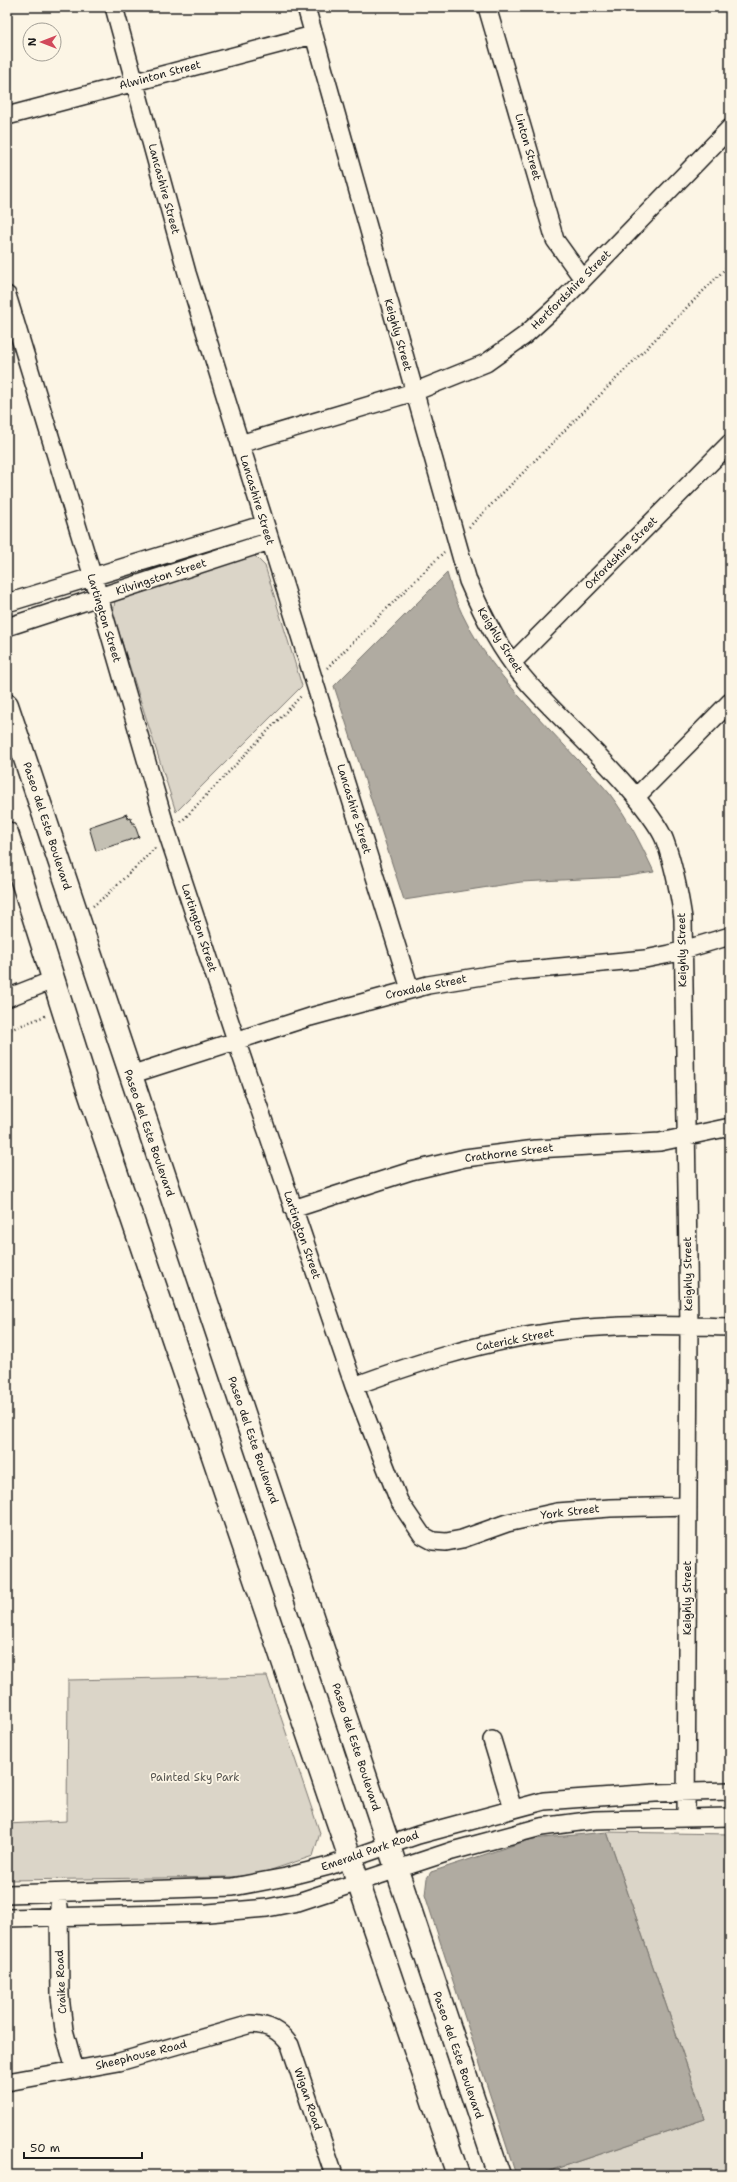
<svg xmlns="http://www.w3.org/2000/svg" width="737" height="2182" font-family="'Shantell Sans',sans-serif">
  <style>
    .green { fill: #dbd5c8; stroke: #7c7872 }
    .water { fill: #b0aba1; stroke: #75726c }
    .building { fill: #c4c0b3; stroke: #1c1c1c }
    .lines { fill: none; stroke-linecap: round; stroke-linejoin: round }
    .minor-casing { stroke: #1c1c1c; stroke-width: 20 }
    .major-casing { stroke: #1c1c1c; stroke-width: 25 }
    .path { stroke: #1c1c1c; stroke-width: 2.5; stroke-dasharray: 1 3; stroke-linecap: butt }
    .minor { stroke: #fcf5e5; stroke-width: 17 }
    .major { stroke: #fcf5e5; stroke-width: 22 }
    .labels { text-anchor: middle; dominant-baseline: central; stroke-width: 3.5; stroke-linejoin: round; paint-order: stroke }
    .street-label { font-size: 11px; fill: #1c1c1c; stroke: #fcf5e5 }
    .park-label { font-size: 11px; fill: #555450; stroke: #fcf5e5 }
  </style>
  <rect width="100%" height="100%" fill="#fcf5e5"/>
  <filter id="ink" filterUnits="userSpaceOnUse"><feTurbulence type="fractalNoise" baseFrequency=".025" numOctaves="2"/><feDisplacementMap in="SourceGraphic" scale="8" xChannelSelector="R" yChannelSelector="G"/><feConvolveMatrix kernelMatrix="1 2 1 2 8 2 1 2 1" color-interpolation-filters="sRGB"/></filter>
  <g filter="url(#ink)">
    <path class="green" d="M254,555l11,11 37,120 -126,126 -63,-198 2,-14z
      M267,1676l53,157 -7,23 -54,18 -29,3 -223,3v-56l60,-3 1,-141z
      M607,1832l123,2v341h-192l167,-56z"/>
    <path class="water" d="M447,573c20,76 78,129 129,185 11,11 23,23 33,35 19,25 32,51 45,79l-32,5 -101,5 -117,18 -70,-214z
      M607,1832l98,287 -167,56h-22l-91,-280 2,-17 4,-6 101,-33z"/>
    <path class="building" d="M127,814l1,5 3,-1 1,5h2l5,14 -43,14 -7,-24z"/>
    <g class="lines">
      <g class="minor-casing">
        <path id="minor" d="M114,7l73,266 223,716
          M306,7l162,574c16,37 34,73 61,103 36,40 77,75 110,117 9,12 21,26 26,40 9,25 14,51 18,77l6,408 -3,492
          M487,7l68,233 28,39
          M7,116l306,-81
          M7,295l92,302 69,238 68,205 118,346 45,115 23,34 11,6 13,1 16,-3 45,-16 50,-11 53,-4 78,-2
          M240,444l174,-52 72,-29 38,-27 35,-32 171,-176
          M7,603l258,-79
          M7,627l263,-86
          M512,663l218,-220
          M636,797l94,-95
          M7,998l46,-18
          M130,1075l180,-58 118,-32 79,-13 138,-13 25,-5 60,-18
          M293,1209l118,-38 54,-13 71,-9 124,-7 70,-15
          M354,1386c60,-22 121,-42 185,-52 61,-11 129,-9 191,-7
          M492,1740l21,69
          M7,1894l226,-7 53,-10 43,-11 89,-31 126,-34 111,-8 75,-2
          M59,1906l1,90 4,34 11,40
          M7,1918l201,-5 59,-5 31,-6 154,-51 89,-24 54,-7 135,-3
          M7,2082l112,-20 132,-38c18,1 28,6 39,21l44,130"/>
      </g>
      <g class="major-casing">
        <path id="major" d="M7,705l492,1470
          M7,833l82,259 369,1083"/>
      </g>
      <path class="path" d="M469,527l261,-263
        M327,668l117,-116
        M181,822l121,-127
        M93,906l16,-13 46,-45
        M7,1031l38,-15"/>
      <use href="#minor" class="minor"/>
      <use href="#major" class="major"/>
    </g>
  </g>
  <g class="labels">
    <g class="street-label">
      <text transform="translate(160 75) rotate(-15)">Alwinton Street</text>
      <text transform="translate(528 147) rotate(74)">Linton Street</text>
      <text transform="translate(164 189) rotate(75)">Lancashire Street</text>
      <text transform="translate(571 290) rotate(-45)">Hertfordshire Street</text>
      <text transform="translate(398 335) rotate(74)">Keighly Street</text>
      <text transform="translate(257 500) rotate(73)">Lancashire Street</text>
      <text transform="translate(621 553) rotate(-45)">Oxfordshire Street</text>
      <text transform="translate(161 577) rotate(-18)">Kilvingston Street</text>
      <text transform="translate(104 618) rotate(73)">Lartington Street</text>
      <text transform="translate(500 640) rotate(58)">Keighly Street</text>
      <text transform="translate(354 809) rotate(73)">Lancashire Street</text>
      <text transform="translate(47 826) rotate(72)">Paseo del Este Boulevard</text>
      <text transform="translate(199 928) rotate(72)">Lartington Street</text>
      <text transform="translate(682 950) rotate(-91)">Keighly Street</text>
      <text transform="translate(426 987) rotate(-12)">Croxdale Street</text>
      <text transform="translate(149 1133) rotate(71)">Paseo del Este Boulevard</text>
      <text transform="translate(509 1153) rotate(-7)">Crathorne Street</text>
      <text transform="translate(302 1235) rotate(71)">Lartington Street</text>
      <text transform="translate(688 1274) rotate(-91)">Keighly Street</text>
      <text transform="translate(515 1340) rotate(-11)">Caterick Street</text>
      <text transform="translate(253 1440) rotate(71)">Paseo del Este Boulevard</text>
      <text transform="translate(570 1512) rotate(-7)">York Street</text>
      <text transform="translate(687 1598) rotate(-90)">Keighly Street</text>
      <text transform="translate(356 1747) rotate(72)">Paseo del Este Boulevard</text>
      <text transform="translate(370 1851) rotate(-19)">Emerald Park Road</text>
      <text transform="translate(61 1982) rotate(-93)">Craike Road</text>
      <text transform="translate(141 2055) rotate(-14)">Sheephouse Road</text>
      <text transform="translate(458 2055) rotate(71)">Paseo del Este Boulevard</text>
      <text transform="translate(308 2099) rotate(71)">Wigan Road</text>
    </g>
    <g class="park-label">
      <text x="195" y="1777">Painted Sky Park</text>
    </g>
  </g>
  <rect width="737" height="2182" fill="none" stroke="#fcf5e5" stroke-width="24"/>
  <rect x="12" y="12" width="713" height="2158" fill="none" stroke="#1c1c1c" stroke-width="1.5" filter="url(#ink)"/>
  <g transform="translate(42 42) rotate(270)"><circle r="19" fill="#fcf5e5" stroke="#a29e95"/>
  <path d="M0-3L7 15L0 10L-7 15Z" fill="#d1495b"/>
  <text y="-6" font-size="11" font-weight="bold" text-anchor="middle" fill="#1c1c1c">N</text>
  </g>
  <path d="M24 2152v6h118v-6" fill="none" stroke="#1c1c1c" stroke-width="2"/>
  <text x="30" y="2152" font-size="12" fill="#1c1c1c" stroke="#fcf5e5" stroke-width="3" paint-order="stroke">50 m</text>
</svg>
